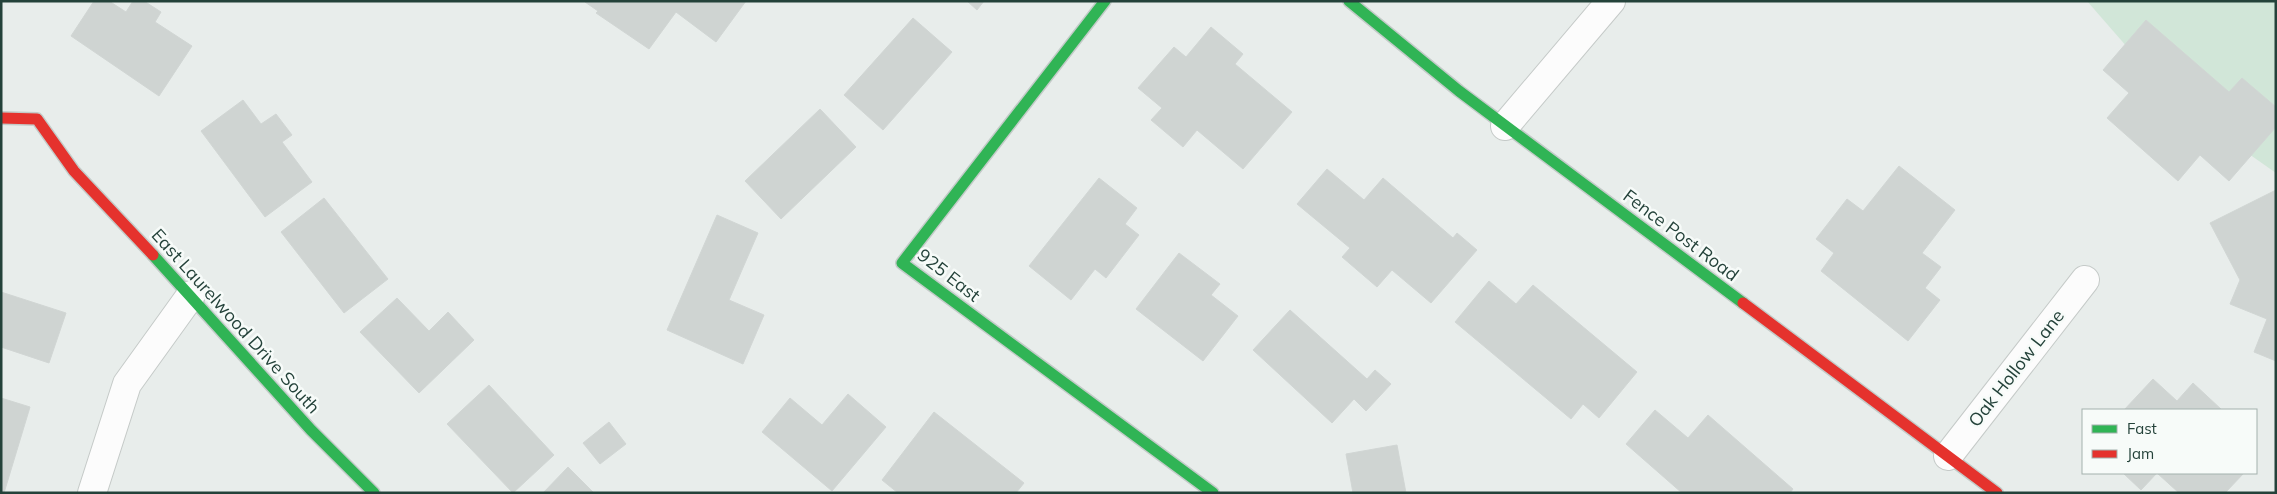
<svg xmlns="http://www.w3.org/2000/svg" width="2277" height="494" font-family="Mulish,sans-serif">
  <style>
    .green { fill: #d1e6d8 }
    .building { fill: #cfd4d2; stroke: #d1d6d4 }
    .lines { fill: none; stroke-linecap: round; stroke-linejoin: round }
    .street-casing { stroke: #c5cac8; stroke-width: 30 }
    .fast-casing { stroke: #c3cbc8; stroke-width: 14 }
    .jam-casing { stroke: #c3cbc8; stroke-width: 14 }
    .street { stroke: #fcfcfc; stroke-width: 28 }
    .fast { stroke: #30b455; stroke-width: 11 }
    .jam { stroke: #e5322d; stroke-width: 11 }
    .labels { text-anchor: middle; dominant-baseline: central; stroke-width: 5; stroke-linejoin: round; paint-order: stroke }
    .street-label { font-size: 18px; fill: #24423a; stroke: #f7fbf9 }
  </style>
  <rect width="100%" height="100%" fill="#e8edeb"/>
  <path class="green" d="M2087,1h189v172l-101,-71z"/>
  <path class="building" d="M94,1h15l17,11 7,-11h11l17,11 -6,10 37,24 -33,50 -88,-60z
    M746,1l-30,41 -40,-30 -27,37 -53,-36 2,-2 -13,-9z
    M967,1h17l-7,9z
    M913,18l39,34 -69,78 -39,-35z
    M2146,20l83,72 13,-14 34,29v20l-47,54 -29,-26 -22,26 -71,-63 22,-25 -26,-23z
    M1211,27l32,27 -8,10 57,48 -49,57 -46,-39 -14,17 -32,-27 11,-12 -24,-20 36,-41 12,10z
    M243,100l18,24 15,-10 16,21 -10,7 30,40 -47,35 -64,-86z
    M820,109l36,38 -75,72 -36,-38z
    M1899,166l56,44 -33,43 19,14 -16,21 15,12 -32,41 -87,-70 13,-18 -18,-14 31,-40 16,12z
    M1327,169l37,31 19,-22 70,60 4,-5 20,17 -46,53 -39,-33 -15,17 -35,-30 8,-9 -53,-44z
    M1099,178l38,30 -12,16 14,11 -33,43 -11,-9 -24,31 -42,-34z
    M2276,190v171l-22,-9 13,-33 -37,-15 10,-24 -30,-57z
    M324,198l64,81 -44,34 -63,-81z
    M717,215l41,18 -29,67 35,15 -21,49 -76,-34z
    M1179,253l41,31 -9,11 27,21 -35,45 -67,-52z
    M1489,281l27,23 17,-19 104,87 -38,46 -16,-14 -12,15 -116,-97z
    M1,292l65,21 -17,50 -48,-16z
    M397,298l32,33 19,-19 26,28 -55,53 -59,-61z
    M1290,310l77,69 8,-9 16,14 -25,27 -12,-12 -22,24 -79,-73z
    M2153,379l24,22 16,-18 29,27h-98z
    M489,385l65,70 -41,38 -66,-69z
    M848,394l38,33 -54,64 -70,-59 28,-34 32,27z
    M1,398l29,9 -26,86h-3z
    M1655,410l33,28 20,-23 85,74 -3,4h-108l-56,-49z
    M934,412l90,71 -8,10h-118l-16,-13z
    M609,422l17,22 -26,20 -17,-21z
    M1397,445l9,48h-53l-7,-39z
    M568,467l26,26h-51z
    M2123,473h34l-16,17z
    M2157,473h87l-19,20h-46z"/>
  <g class="lines">
    <g class="street-casing">
      <path id="street" d="M1505,126l106,-125
        M1948,456l137,-176
        M92,493l35,-109 64,-89"/>
    </g>
    <g class="fast-casing">
      <path id="fast" d="M1105,1l-203,262 311,230
        M1349,1l110,90 284,212
        M153,255l158,175 63,63"/>
    </g>
    <g class="jam-casing">
      <path id="jam" d="M1,118l36,1 37,52 79,84
        M1743,303l254,190"/>
    </g>
    <use href="#street" class="street"/>
    <use href="#fast" class="fast"/>
    <use href="#jam" class="jam"/>
  </g>
  <g class="labels">
    <g class="street-label">
      <text transform="translate(1681 235) rotate(37)">Fence Post Road</text>
      <text transform="translate(949 275) rotate(38)">925 East</text>
      <text transform="translate(236 321) rotate(48)">East Laurelwood Drive South</text>
      <text transform="translate(2016 368) rotate(-52)">Oak Hollow Lane</text>
    </g>
  </g>
  <rect width="2277" height="494" fill="none" stroke="#24423a" stroke-width="5"/>
  <rect x="2082" y="409" width="175" height="65" fill="#f7fbf9" stroke="#a3b1ad"/>
  <rect x="2092" y="425" width="25" height="8" fill="#30b455" stroke="#a3b1ad"/>
  <text x="2127" y="434" font-size="15" fill="#24423a">Fast</text>
  <rect x="2092" y="450" width="25" height="8" fill="#e5322d" stroke="#a3b1ad"/>
  <text x="2127" y="459" font-size="15" fill="#24423a">Jam</text>
</svg>
